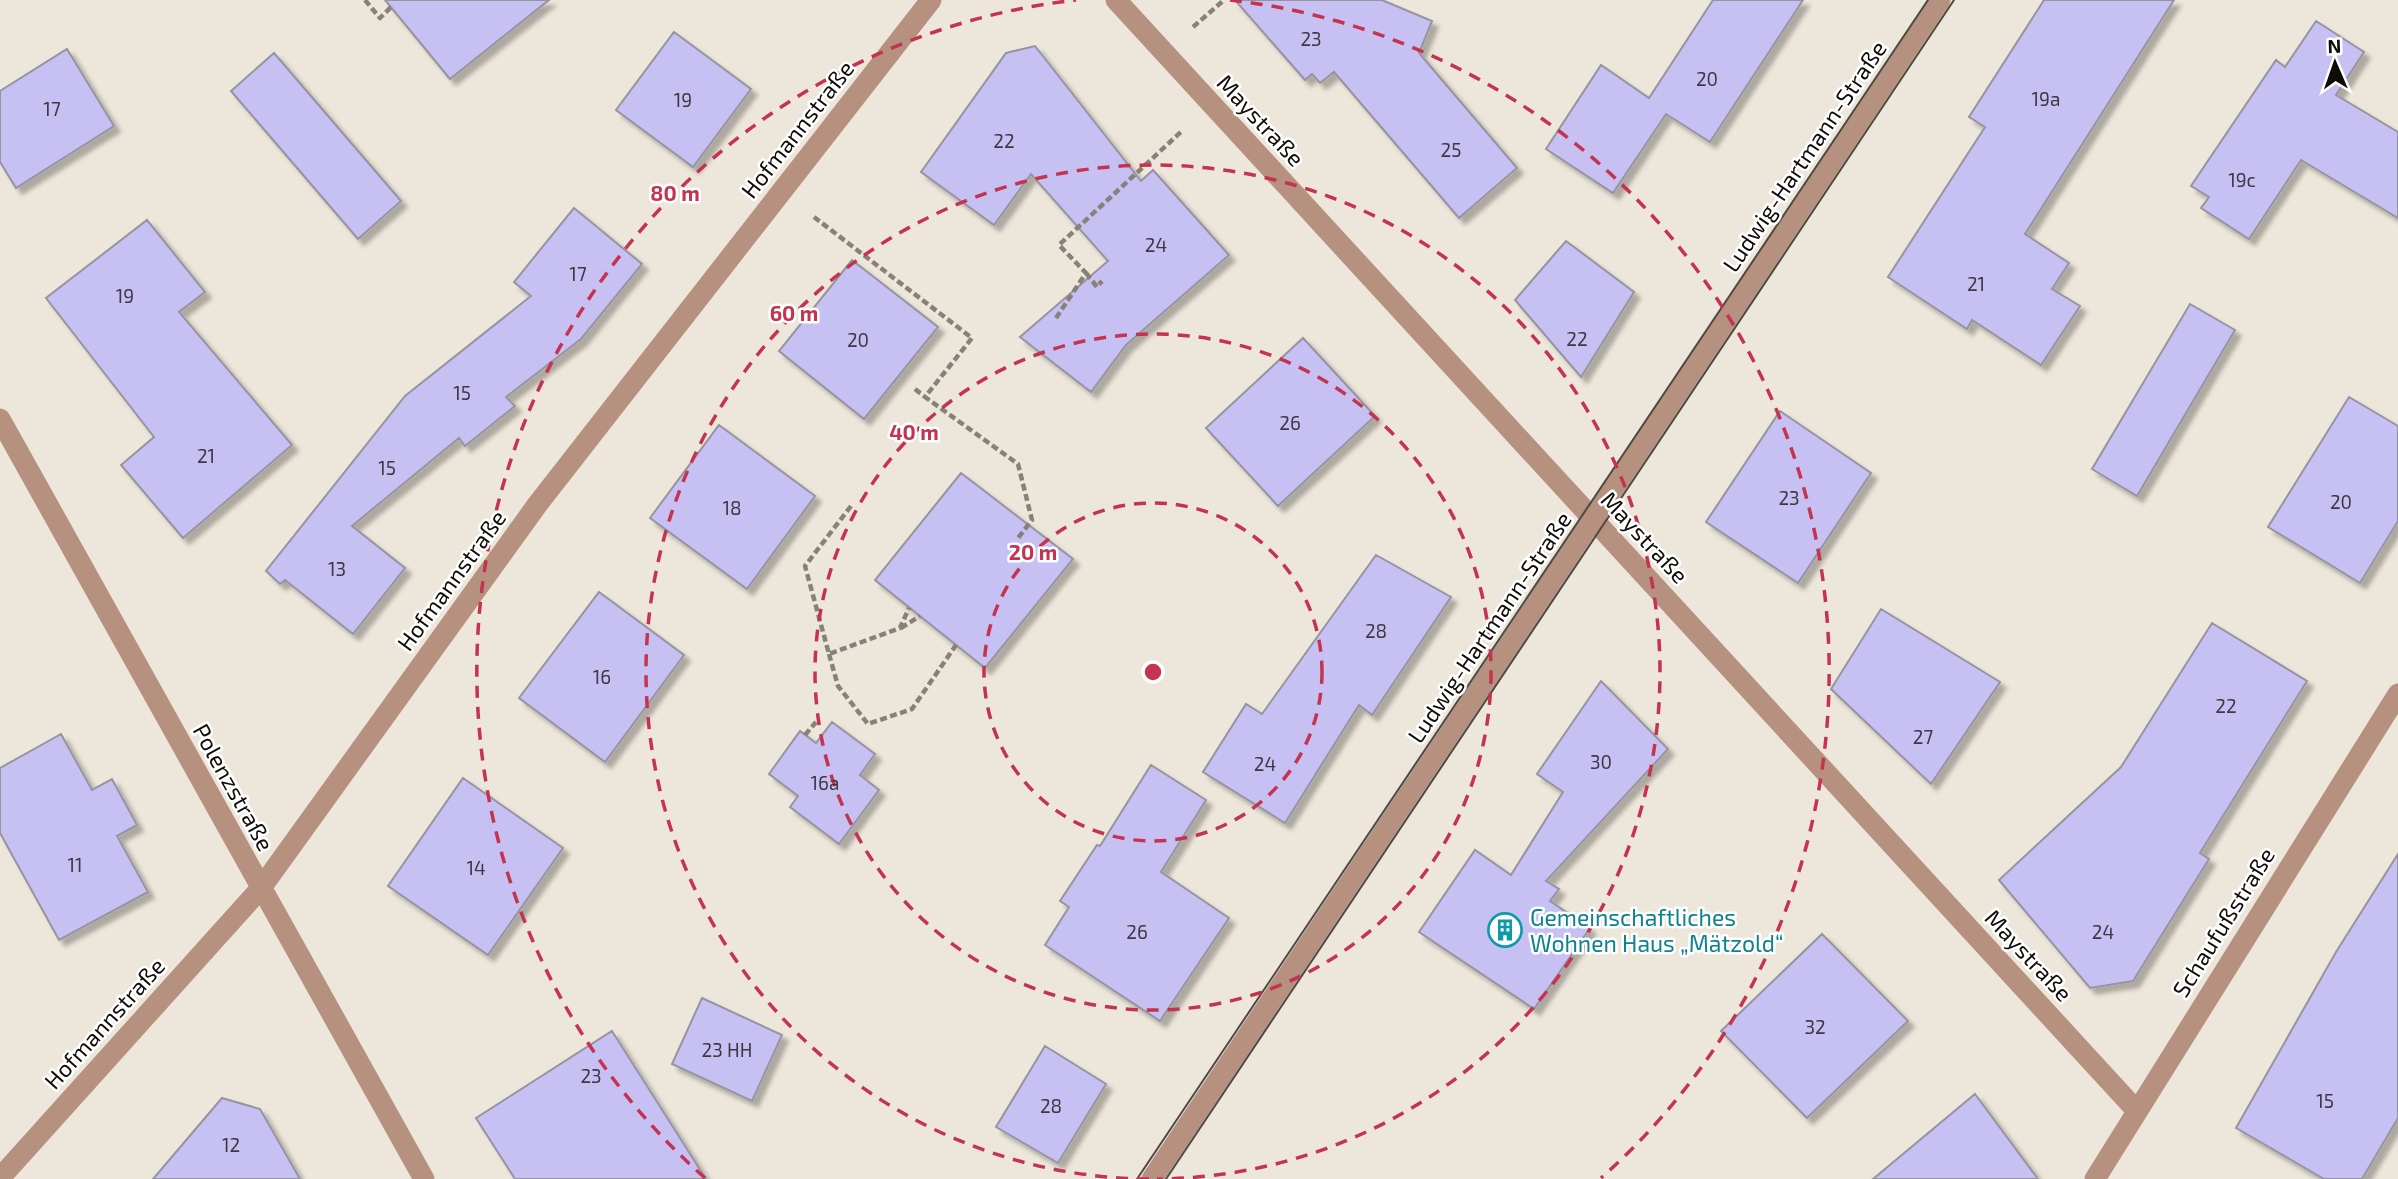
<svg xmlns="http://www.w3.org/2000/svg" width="2398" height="1179" font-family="'Exo 2',sans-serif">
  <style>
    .building { fill: #c7c0f3; stroke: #9594a0; stroke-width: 2; filter: url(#shadow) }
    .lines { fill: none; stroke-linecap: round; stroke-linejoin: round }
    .path { stroke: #878179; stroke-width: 4.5; stroke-dasharray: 7 3.5; stroke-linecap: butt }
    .minor { stroke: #b7917f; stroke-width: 21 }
    .tram { stroke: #4e4943; stroke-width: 2 }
    .ring { fill: none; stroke: #c43451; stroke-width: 3.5; stroke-dasharray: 12 9 }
    .labels { text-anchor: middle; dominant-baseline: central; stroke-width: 5; stroke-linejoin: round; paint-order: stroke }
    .number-label { font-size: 19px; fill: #3d3943 }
    .street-label { font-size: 23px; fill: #0f0c08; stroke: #fff }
    .culture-label { font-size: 23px; fill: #0d838f; stroke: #fff; text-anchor: start }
    .centre { fill: #c43451; stroke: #fff; stroke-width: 3.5 }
    .ring-label { font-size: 21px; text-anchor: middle; font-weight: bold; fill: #c43451; stroke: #fff; stroke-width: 5; stroke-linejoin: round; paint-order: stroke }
  </style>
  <defs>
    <filter id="shadow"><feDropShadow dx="6" dy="6" stdDeviation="2" flood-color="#0004"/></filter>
  </defs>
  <rect width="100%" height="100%" fill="#ede6da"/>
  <path class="building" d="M385,0h164l-99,79z
    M1235,0h147l50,21 -13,32 98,115 -58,50 -125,-146 -14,11 -8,-9 -7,6z
    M1713,0h90l-93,142 -44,-28 -53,79 -67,-44 55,-84 48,33z
    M2044,0h130l-149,234 44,29 -17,26 28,17 -39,59 -69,-45 -5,9 -79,-52 97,-150 -16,-10z
    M2316,21l48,31 -28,43 62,37v86l-97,-58 -52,79 -48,-31 8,-11 -18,-11 85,-126 9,7z
    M674,32l77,57 -58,78 -77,-57z
    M1035,46l106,135 12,-11 76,85 -103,90 -35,47 -71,-55 88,-76 -77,-87 -37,51 -73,-53 85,-119z
    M67,49l47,77 -98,62 -16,-26v-71z
    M274,53l127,148 -43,38 -127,-148z
    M574,208l68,56 -61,75 -75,58 9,9 -50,40 -6,-8 -107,88 53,42 -52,66 -68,-54 -5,4 -14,-13 139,-175 126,-100 -17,-14z
    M147,220l58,72 -26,20 113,133 -109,93 -62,-73 33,-28 -108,-139z
    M1566,241l68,51 -53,85 -66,-77z
    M852,260l86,67 -74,92 -85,-68z
    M2190,304l45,26 -98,166 -45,-27z
    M1303,338l72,78 -97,90 -72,-78z
    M2349,397l49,29v95l-38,62 -92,-56z
    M1780,411l91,62 -73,110 -92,-61z
    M719,425l96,71 -68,93 -97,-71z
    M961,473l112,86 -88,109 -110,-88z
    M1376,555l75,42 -79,118 -13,-10 -74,118 -82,-51 43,-68 16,10z
    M599,592l85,63 -79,107 -86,-64z
    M1881,609l119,73 -69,102 -100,-95z
    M2212,623l95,58 -107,172 9,6 -76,122 -43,7 -91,-108 122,-113z
    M1601,681l67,68 -122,132 13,8 -9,12 40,27 -56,81 -115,-77 56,-82 36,25 52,-83 -26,-18z
    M832,722l43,32 -15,21 19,15 -40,54 -49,-37 8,-11 -29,-22 31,-43 16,12z
    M61,734l31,56 20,-11 25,46 -20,11 31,56 -89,48 -59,-107v-65z
    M1151,765l55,35 -45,72 68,46 -69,103 -115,-76 24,-38 -9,-6 37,-56 3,1z
    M463,778l100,70 -75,107 -100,-69z
    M2398,854v264l-36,61h-38l-88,-51 100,-176z
    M1822,934l86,87 -101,97 -86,-87z
    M702,998l80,37 -30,66 -80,-37z
    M612,1031l94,148h-191l-39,-61z
    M1045,1046l61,38 -48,79 -62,-36z
    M1975,1094l63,85h-165z
    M222,1098l38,11 40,70h-147z"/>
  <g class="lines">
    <path class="path" d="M365,0l15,18 11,-11
      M1193,27l31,-27
      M814,217l158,121 -47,59 93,67 14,56 -14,18
      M1086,273l11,14 5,-6
      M1056,318l30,-45 -27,-28 124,-115
      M915,389l10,8
      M851,506l-46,60 24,88 71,-26 9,-20
      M901,628l19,-12
      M829,654l9,32 30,38 44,-15 44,-64
      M805,735l11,-13"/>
    <path class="minor" d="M1116,0l1020,1110
      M0,419l424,760
      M0,1178l261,-290 276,-383 394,-505
      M1152,1179l788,-1179
      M2095,1179l303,-485"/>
    <path class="tram" d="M1137,1179l791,-1179
      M1166,1179l788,-1179"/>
  </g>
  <g class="ring">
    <circle cx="1153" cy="672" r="169"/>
    <circle cx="1153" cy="672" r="338"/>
    <path d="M1149 1179A507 507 0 1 1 1157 1179"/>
    <path d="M705 1178A676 676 0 0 1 1076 0M1230 0A676 676 0 0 1 1601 1178"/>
  </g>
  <defs>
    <g id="building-ring" transform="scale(1.75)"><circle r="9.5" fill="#fff" stroke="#0f9aa8" stroke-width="1.5"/><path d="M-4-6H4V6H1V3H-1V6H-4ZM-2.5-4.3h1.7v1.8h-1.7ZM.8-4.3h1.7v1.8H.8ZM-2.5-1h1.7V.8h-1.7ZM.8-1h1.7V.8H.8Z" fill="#0f9aa8"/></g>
  </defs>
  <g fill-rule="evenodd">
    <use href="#building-ring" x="1505" y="930"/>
  </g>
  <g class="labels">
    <g class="number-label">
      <text x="1311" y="38">23</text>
      <text x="1707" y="78">20</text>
      <text x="2046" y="98">19a</text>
      <text x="683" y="99">19</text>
      <text x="52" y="108">17</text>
      <text x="1004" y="140">22</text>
      <text x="1451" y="149">25</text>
      <text x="2242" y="179">19c</text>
      <text x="1156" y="244">24</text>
      <text x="578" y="273">17</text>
      <text x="1976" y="283">21</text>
      <text x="125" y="295">19</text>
      <text x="1577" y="338">22</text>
      <text x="858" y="339">20</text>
      <text x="462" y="392">15</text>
      <text x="1290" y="422">26</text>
      <text x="206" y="455">21</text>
      <text x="387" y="467">15</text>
      <text x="1789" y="497">23</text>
      <text x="2341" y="501">20</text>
      <text x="732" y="507">18</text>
      <text x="337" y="568">13</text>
      <text x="1376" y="630">28</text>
      <text x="602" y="676">16</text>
      <text x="2226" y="705">22</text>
      <text x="1923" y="736">27</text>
      <text x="1601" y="761">30</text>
      <text x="1265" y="763">24</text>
      <text x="825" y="782">16a</text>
      <text x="75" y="864">11</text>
      <text x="476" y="867">14</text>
      <text x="1137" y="931">26</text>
      <text x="2103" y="931">24</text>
      <text x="1815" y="1026">32</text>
      <text x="727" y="1049">23 HH</text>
      <text x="591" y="1075">23</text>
      <text x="2325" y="1100">15</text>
      <text x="1051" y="1105">28</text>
      <text x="231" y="1144">12</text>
    </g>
    <g class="street-label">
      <text transform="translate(1261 120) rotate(47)">Maystraße</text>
      <text transform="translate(797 129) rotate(-52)">Hofmannstraße</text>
      <text transform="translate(1804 156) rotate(-56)">Ludwig-Hartmann-Straße</text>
      <text transform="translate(1645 537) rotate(47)">Maystraße</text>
      <text transform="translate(451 580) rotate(-54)">Hofmannstraße</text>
      <text transform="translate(1489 627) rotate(-56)">Ludwig-Hartmann-Straße</text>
      <text transform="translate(234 787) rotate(61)">Polenzstraße</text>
      <text transform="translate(2223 922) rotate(-58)">Schaufußstraße</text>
      <text transform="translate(2029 955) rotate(47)">Maystraße</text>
      <text transform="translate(104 1023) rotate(-48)">Hofmannstraße</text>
    </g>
    <g class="culture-label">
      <text x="1530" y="917">Gemeinschaftliches<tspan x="1530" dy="26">Wohnen Haus „Mätzold“</tspan></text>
    </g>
  </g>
  <circle cx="1153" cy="672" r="10" class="centre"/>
  <g class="ring-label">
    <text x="675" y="201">80 m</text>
    <text x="794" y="321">60 m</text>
    <text x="914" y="440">40 m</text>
    <text x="1033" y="560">20 m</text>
  </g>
  <g transform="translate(2335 63) rotate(358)" stroke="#ffffff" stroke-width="5" paint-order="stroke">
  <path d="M0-5L12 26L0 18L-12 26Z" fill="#0f0c08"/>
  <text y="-10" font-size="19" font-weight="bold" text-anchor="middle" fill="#0f0c08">N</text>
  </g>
</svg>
